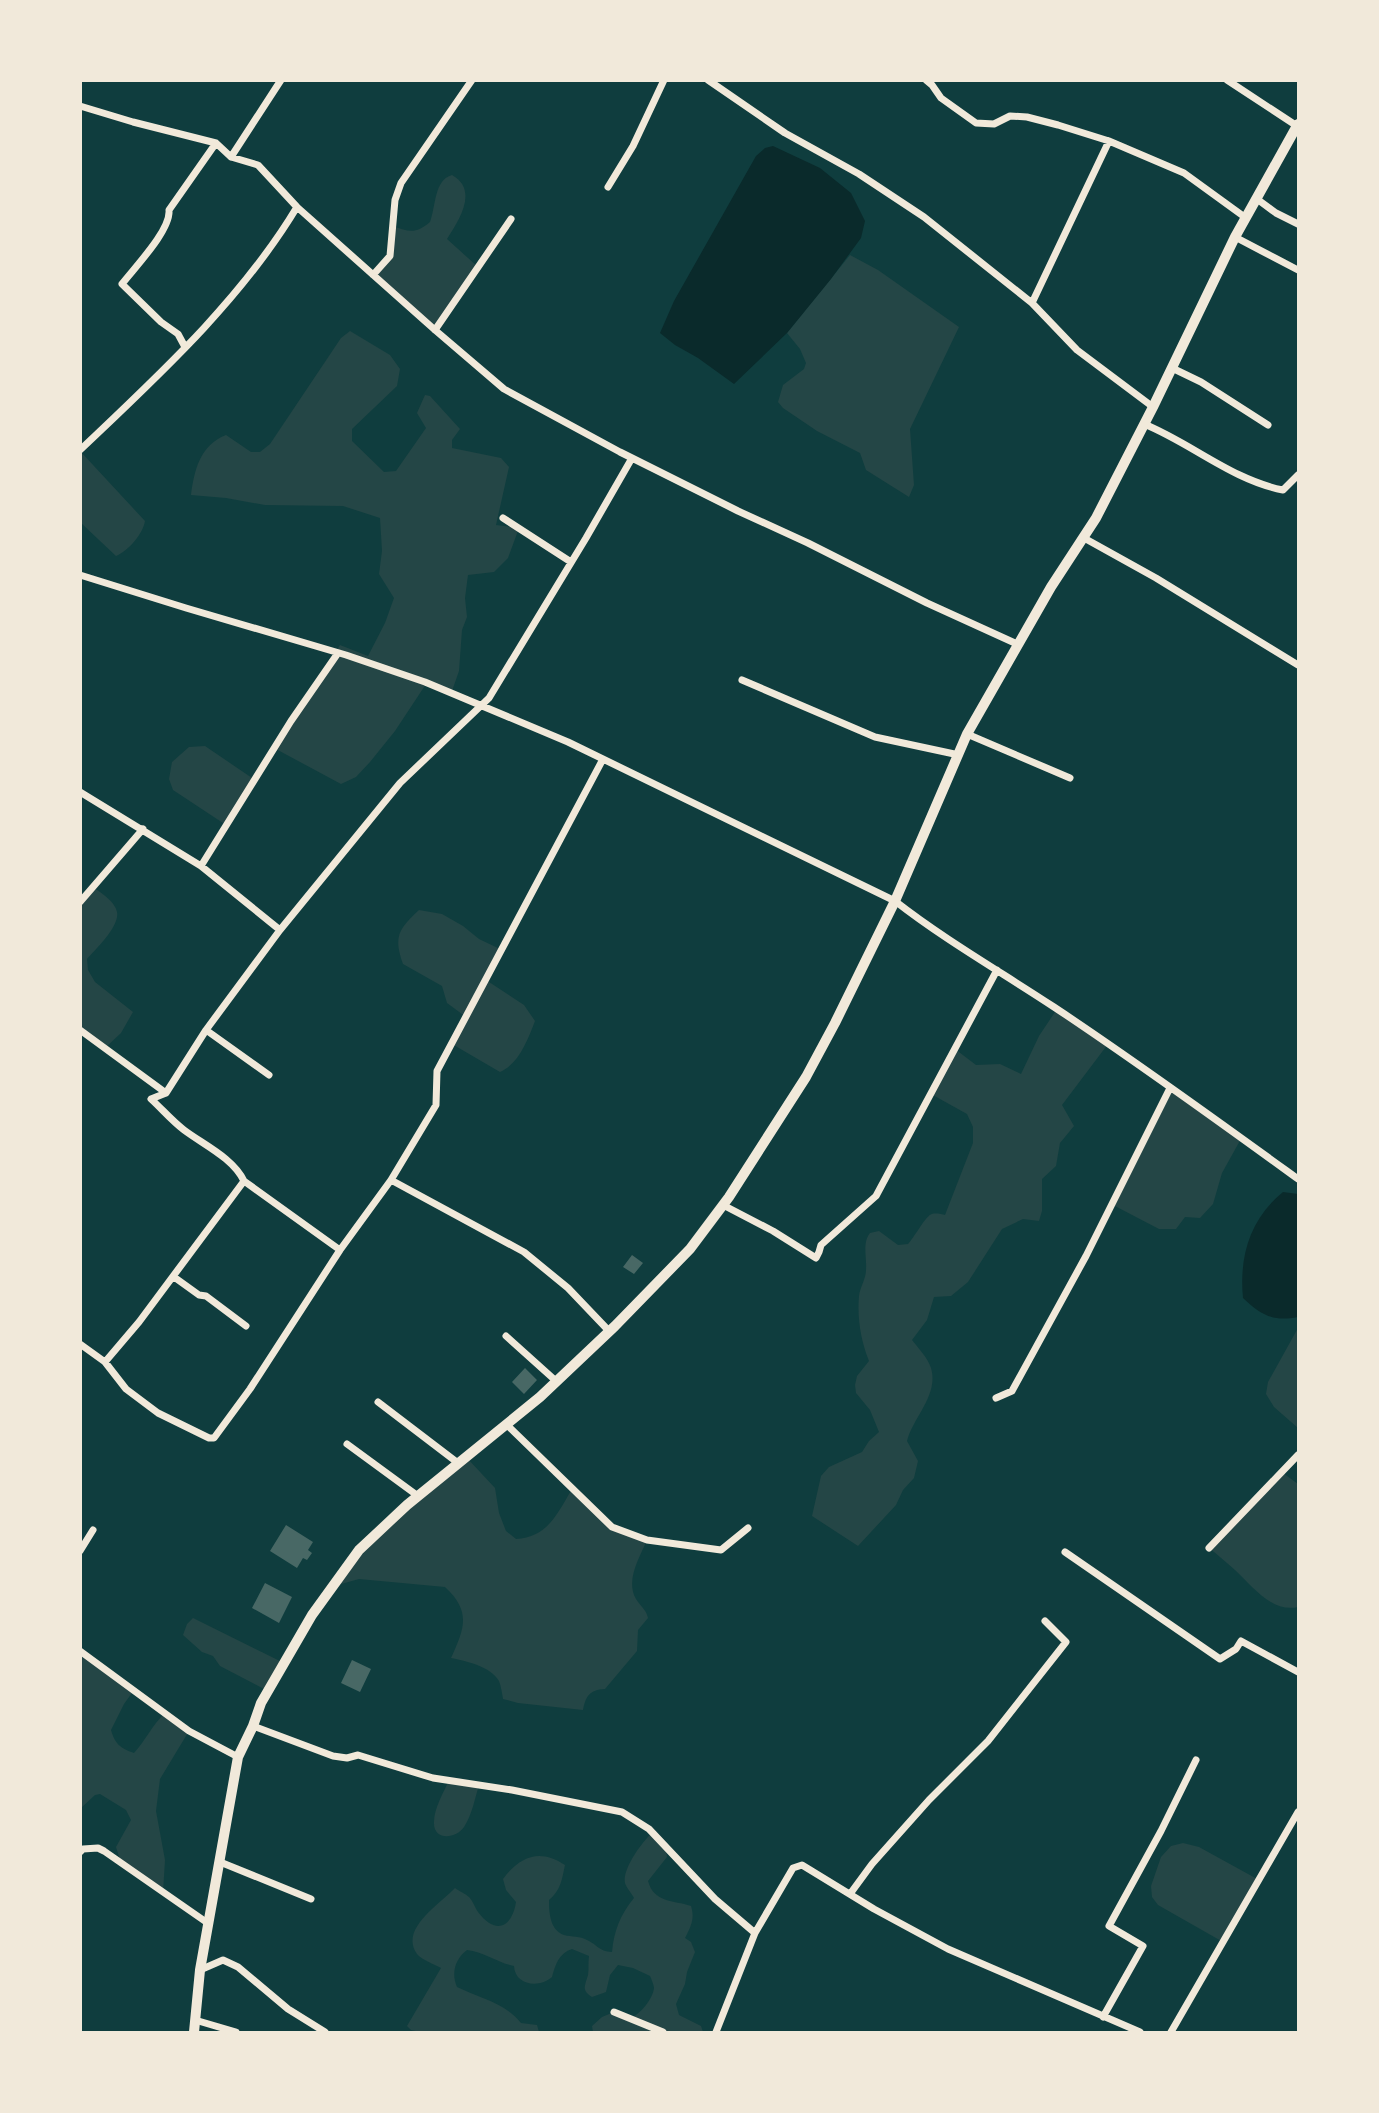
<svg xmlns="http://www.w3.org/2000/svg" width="1379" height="2113" font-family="'Fira Sans',sans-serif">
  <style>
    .green { fill: #244646 }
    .water { fill: #0a2a2b }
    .building { fill: #486865 }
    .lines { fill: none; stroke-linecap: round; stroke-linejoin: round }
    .minor { stroke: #f1e9da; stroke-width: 7 }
    .secondary { stroke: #f1e9da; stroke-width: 10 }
  </style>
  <rect width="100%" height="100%" fill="#0f3d3e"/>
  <path class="green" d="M452,175c27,15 7,45 -5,64l31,28 -43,63 -62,-55 17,-19 3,-30c16,6 23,8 37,-4 6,-16 4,-42 22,-47z
    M850,255l28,15 81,57 -49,102 4,56 -5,12 -43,-27 -6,-17 -43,-22 -34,-23 -5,-6 5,-17 21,-16 2,-6 -6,-14 -13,-16z
    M350,331l40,24 10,14 -3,17 -45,43v12l32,31 12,-1 30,-43 -9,-15 8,-18 5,1 30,33 -8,11v8l49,10 8,9 -13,58 23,3 -11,30 -14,14 -26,3 -3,23 2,19 -5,13 -3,41 -7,20 -24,-10 -33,50 -25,31 -14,15 -15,7 -67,-36 66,-103 28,11 17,-33 9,-25 -15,-24 3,-23 -2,-33 -37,-12 -78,-1 -39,-7 -35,-3c3,-24 9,-50 35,-60l25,17h9l10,-8 71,-106z
    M81,452l64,69c-2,13 -17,30 -29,35l-35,-33z
    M205,746l50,34 -29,45 -53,-35 -4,-11 3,-17 17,-15z
    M94,888c8,5 21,14 23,24 3,14 -21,37 -30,47l1,11 7,12 38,30 -12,21 -16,15 -24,-18v-134z
    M419,910l23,4 21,12 16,13 23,11 -16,30 38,25 11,16c-7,18 -16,43 -35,51l-48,-28 14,-27 -19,-14 -5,-17 -39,-22c-10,-28 -4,-35 16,-54z
    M1057,1009l51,35 -46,61 12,21 -14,17 -4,23 -14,13v32l-3,10 -16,-2 -21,10 -34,53 -17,14 -17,1 -7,23 -15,20c6,8 16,18 19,28 8,27 -18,49 -24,73l11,20 -4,17 -11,12 -7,15 -38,41 -46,-30 9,-40 8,-9 33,-15 7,-11 10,-9 -9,-22 -14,-17 -1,-8 2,-9 12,-15c-8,-20 -12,-43 -10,-65 1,-9 7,-17 7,-26 1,-13 -4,-27 4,-37l9,-2 19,14 10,-1c6,-6 18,-29 24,-30 3,-1 10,0 13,1l28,-72v-16l-6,-13 -36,-20 24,-45 21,16 24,-1 21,10 18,-38z
    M1170,1088l72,49 -20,36 -9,31 -13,14 -15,-1 -9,12h-17l-46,-24z
    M1298,1328v100l-24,-21 -8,-13 2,-12z
    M467,1458l28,30 4,25 7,18 10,8c32,-2 41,-25 56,-50l40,38 35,13c-7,17 -22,40 -11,59 5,8 10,10 12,19l-10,12 -1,21 -32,38c-16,1 -19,7 -22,21l-65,-7 -15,-4c-1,-6 -2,-13 -4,-18 -9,-15 -33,-20 -48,-23 13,-29 21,-46 -6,-71l-86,-8 -25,7 25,-36z
    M1283,1473l15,11v123c-26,6 -46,-21 -63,-37 -9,-8 -17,-15 -26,-22z
    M193,1618l91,45 -16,28 -48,-25 -7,-10 -11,-4 -19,-17 4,-11z
    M81,1651l53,39 -10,14 -13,26c4,14 9,18 23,23 12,-13 18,-28 31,-40l24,18 -29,48 -4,32 9,49 -2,33 -42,-30 -5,-16 15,-27 -5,-10 -26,-16 -5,1 -14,13z
    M449,1780l30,5c-4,13 -7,30 -15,42 -8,12 -31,14 -30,-5 0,-14 10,-30 15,-42z
    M652,1833l14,17 1,7 -19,24c6,22 25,19 43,25 4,13 0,20 -6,32l6,4 4,10 -8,20 -2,12 -9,20 3,11 22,11 2,6h-110l-1,-6 10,-9 12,-5 17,6c9,-4 22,-19 23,-30 0,-3 -3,-10 -4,-12l-17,-8 -15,-3 -8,10 -4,17 -14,5c-11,-7 -7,-11 -4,-22 1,-6 0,-13 1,-19l-17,-7c-13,4 -17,16 -20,28 -12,11 -37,9 -38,-11 -16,-3 -30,-14 -47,-16 -12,9 -16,23 -10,37 22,11 47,15 64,36l16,2 2,7h-119l-9,-2 -4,-4 34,-58c-7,-4 -19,-8 -24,-14 -18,-25 23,-50 38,-66 4,3 11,6 14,9 4,4 6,11 9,15 17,23 34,16 38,-10l-10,-12 -3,-11c17,-23 37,-31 62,-14 -3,14 -4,25 -16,35 0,13 1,30 15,35 8,2 16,1 23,5 11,5 11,11 25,12 2,-21 8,-37 22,-54 -2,-4 -8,-11 -9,-15 -3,-14 17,-41 27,-50z
    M1183,1843l16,4 60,33 -36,62 -65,-37 -6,-8 -1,-11 10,-29 10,-11z"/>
  <path class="water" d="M773,146l47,22 31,25 14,28 -4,17 -30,41 -44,54 -53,51 -36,-26 -23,-13 -15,-12 14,-32 82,-145 9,-8z
    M1283,1192l15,2v123c-25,5 -37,-2 -55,-19 -4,-42 7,-79 40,-106z"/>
  <path class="building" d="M632,1255l11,8 -9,11 -11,-7z
    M525,1368l12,12 -13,14 -12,-12z
    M286,1525l27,17 -5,8 4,3 -5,7 -4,-2 -6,10 -27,-17z
    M265,1583l27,14 -13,26 -27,-15z
    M352,1660l19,9 -11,23 -19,-9z"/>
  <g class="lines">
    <path class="minor" d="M708,80l77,53 74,41 65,43 108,86 45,47 76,57
      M926,80l6,5 9,13 35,25 18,1 16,-8 17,1 31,8 51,16 75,32 62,45
      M1227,80l70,46
      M80,106l53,16 83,21 15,14 27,8 39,42 138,123 69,59 116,63 118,59 70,32 119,60 90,41
      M231,157l50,-77
      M608,187l25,-41 31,-66
      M1257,199l19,14 22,11
      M1235,237l63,33
      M373,275l17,-19 5,-56 6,-17 71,-103
      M1032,303l77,-162
      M435,330l76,-111
      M185,347l-7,-13 -17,-12 -39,-38c13,-17 49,-54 47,-74l47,-67
      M1172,368l29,14 67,43
      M1144,424c47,19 88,56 139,66l15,-15
      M80,450c79,-75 161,-150 217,-243
      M503,518l68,44
      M1084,538l72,40 142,87
      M80,575l106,33 160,47 79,27 143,60 327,159c50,39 106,71 159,106 83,55 164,114 244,172
      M742,680l133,57 84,18
      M967,734l103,44
      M80,792l121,74 90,-145 47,-68
      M201,866l79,64
      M80,902l63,-73
      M80,1030l86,63
      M206,1030l63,45
      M391,1180l45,-75 1,-34 166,-312
      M723,1205l50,26 43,27 3,-6 2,-7 55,-49 121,-226
      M340,1250l-96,-69c-11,-23 -40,-36 -60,-51 -12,-9 -22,-21 -33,-31l15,-6 40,-63 74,-100 120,-147 89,-85 97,-160 46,-80
      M174,1277l25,18 7,1 40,30
      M506,1336l50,45
      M80,1344l25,18 21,27 32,24 51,25h5l36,-49 90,-139 51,-70 133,72 44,36 41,43
      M105,1362l34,-40 105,-141
      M996,1398l16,-7 74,-135 84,-168
      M378,1402l80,61
      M506,1424l106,103 35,13 74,10 27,-22
      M347,1444l71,52
      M1209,1548l89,-93
      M80,1551l13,-21
      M1065,1552l155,107 16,-10 5,-8 57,31
      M80,1651l109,80 49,26
      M253,1726l80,30 14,2 11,-3 75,23 79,12 110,22 27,17 66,70 40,34 -39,99
      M80,1852l3,-3 15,-1 6,3 105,73
      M220,1862l91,37
      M850,1894l22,-30 57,-64 59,-59 78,-99 -21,-21
      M755,1933l38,-65 9,-3 72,44 74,40 192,83
      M200,1970l23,-10 15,7 50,42 37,23
      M614,2012l49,20
      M1103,2017l40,-71 -34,-20 52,-95 35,-71
      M195,2020l41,12
      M1171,2032l127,-220"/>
    <path class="secondary" d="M194,2032l6,-62 38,-213 15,-31 8,-23 51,-88 47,-65 48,-45 133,-108 75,-71 75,-77 39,-52 77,-120 29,-54 60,-122 72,-167 84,-147 45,-69 57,-111 82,-170 63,-113"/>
  </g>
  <rect width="1379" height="2113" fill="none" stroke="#f1e9da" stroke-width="164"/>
</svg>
